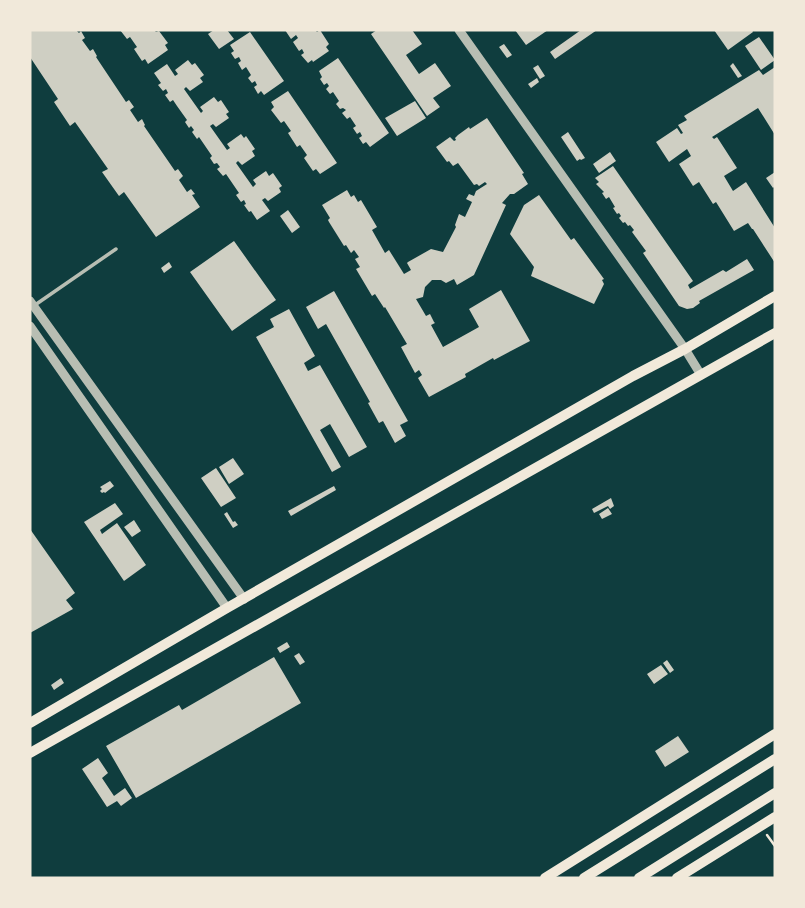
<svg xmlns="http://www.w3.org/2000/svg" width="805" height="908" font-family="Jost,sans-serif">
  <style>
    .building { fill: #cfcfc3 }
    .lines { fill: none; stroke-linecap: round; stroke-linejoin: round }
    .path { stroke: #f1e9da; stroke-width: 2.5 }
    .service { stroke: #b8beb3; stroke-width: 3.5 }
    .tertiary { stroke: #b8beb3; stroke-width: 9 }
    .secondary { stroke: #f1e9da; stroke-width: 10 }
    .primary { stroke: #f1e9da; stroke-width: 10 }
    .trunk { stroke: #f1e9da; stroke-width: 10 }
  </style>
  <rect width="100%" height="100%" fill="#0f3d3e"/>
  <path class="building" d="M30,30h46l3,3 2,-2 4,7 -3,2 8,11 3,-2 4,7 -1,1 30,45 3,-2 5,7 -4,3 8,12 4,-3 3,6 -1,1 31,45 3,-2 5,7 -4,4 8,12 4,-3 4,5 -3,1 8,12 -44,30 -32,-45 -5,4 -17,-24 6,-3 -33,-47 -5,4 -16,-24 4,-3 -28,-42z
    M120,30h34l2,2 3,-1 9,12 -3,2 3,5 -20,14 -3,-5 -3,2 -8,-12 3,-2 -7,-10 -3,2z
    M214,30h13l7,9 -15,10 -11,-15z
    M285,30h30l2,2 3,-2 9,14 -3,3 3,4 -16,11 -1,-2 -4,3 -7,-8 3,-2 -2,-4 -3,2 -6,-9 5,-4 -2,-3 -5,4z
    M377,30h35l10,14 -16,11 13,19 16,-11 16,23 -18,12 7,9 -13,9 -56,-82z
    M515,30h33l-22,15z
    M581,30h16l-42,29 -5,-7z
    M714,30h38l1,2 -25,18z
    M250,32l34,49 -20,14 -3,-4 -3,3 -4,-7 3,-2 -2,-4 -3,2 -4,-5 3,-3 -5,-8 -4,3 -4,-7 3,-2 -2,-4 -4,2 -4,-6 3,-2 -4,-6z
    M759,37l16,23 -14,10 -16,-24z
    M504,44l8,11 -5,3 -8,-11z
    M338,58l51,75 -19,14 -4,-5 -3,2 -4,-6 3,-2 -2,-4 -3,2 -4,-6 3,-2 -6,-9 -3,2 -5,-6 4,-3 -3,-2 -3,1 -4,-5 3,-3 -6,-9 -3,2 -4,-5 3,-3 -2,-3 -3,2 -4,-6 2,-2 -3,-6z
    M188,60l4,5 3,-2 9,12 -4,3 3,4 -13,9 -4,-4 -2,2 17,24 2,-2 -3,-4 14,-10 4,5 3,-2 8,12 -3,2 3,4 -13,9 -3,-3 -3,2 17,24 3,-2 -3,-4 14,-10 3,4 2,-2 9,13 -3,2 3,5 -13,9 -4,-4 -2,2 17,24 3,-3 -3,-4 13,-9 3,5 4,-3 9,13 -3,2 2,4 -13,9 -3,-3 -3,2 8,11 -13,9 -6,-9 -2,1 -5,-7 2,-1 -2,-4 -3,2 -5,-7 3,-2 -13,-19 -3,2 -6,-7 3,-2 -3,-4 -3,1 -4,-6 2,-2 -13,-19 -2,2 -5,-7 2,-2 -3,-4 -2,2 -4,-6 2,-2 -10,-14 -4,-6 -3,2 -5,-7 3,-2 -2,-4 -3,2 -5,-6 3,-2 -7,-10 13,-9 8,12 3,-2 -3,-4z
    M733,63l9,13 -4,2 -8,-12z
    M538,65l7,11 -5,3 -7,-11z
    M775,67v68l-17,-27 -46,29 2,2 3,-2 20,31 -13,8 9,15 13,-9 29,46v35l-22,-34h-1l-4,-6 -14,8 -18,-29 -3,2 -14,-22 -6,4 -14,-22 12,-8 -4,-7 -18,13 -13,-20 21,-14 4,6 2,-1 -5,-8 9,-5 -3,-4 75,-46 4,5z
    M537,78l2,4 -8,6 -3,-4z
    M288,91l49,72 -17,11 -4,-5 -3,2 -9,-13 3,-3 -7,-10 -3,2 -9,-14 3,-2 -7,-10 -3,2 -10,-13 3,-3 -3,-5z
    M415,101l11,17 -29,18 -12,-18z
    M487,118l37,55 -2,1 6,10 -14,10h-4l-8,9 4,2 -32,70 -17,10 -3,-6 -8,4 -5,-3h-9l-7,7 -2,10 -7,2 10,17 4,-2 4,8 1,1 -4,2 12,22 36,-20 -10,-18 32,-19 29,51 -36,19 -1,-2 -28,16 1,3 -37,20 -11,-19 4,-3 -3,-5 -4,3 -14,-26 6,-3 -22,-37 -1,1 -9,-14 -3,2 -16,-27 4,-2 -5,-8 4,-2 -5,-7 -3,3 -5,-8 -2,1 -15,-24 -1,-2 2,-2 -8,-13 25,-15 4,7 3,-2 4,7 3,-2 16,27 -5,3 13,23 4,-3 15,24 7,-4 -4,-7 1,-1 23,-13 12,3 13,-25 -1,-2 4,-11 6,3 7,-15 -6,-3 3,-5 5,2 2,-5 11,-7 -2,-2 -6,4 -2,-2 -3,1 -16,-22 -5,3 -4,-5 -2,1 -11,-15 14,-10 4,4 2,-1 -1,-2 3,-3 11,-8 1,2z
    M568,132l17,26 -4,2 -1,-1 -3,2 -16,-24z
    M610,152l6,9 -17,12 -6,-9z
    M613,166l80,115 -5,4 2,4 33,-19 3,2 21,-13 7,11 -55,31 1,2 -7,5 -6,1 -8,-3 -36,-53 3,-2 -14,-19 2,-2 -4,-5 -2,1 -3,-4 -2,1 -4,-5 2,-2 -2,-3 -2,1 -4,-6 2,-1 -6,-10 -3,2 -4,-6 2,-1 -8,-8 3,-2 -4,-4z
    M775,172v14l-2,2 -7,-10z
    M539,195l32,45 3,-2 30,41 -2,1 2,4 -10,20 -63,-28 3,-9 -24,-33 14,-29z
    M288,210l12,17 -8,6 -12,-17z
    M234,241l42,59 -44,31 -42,-59z
    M169,262l3,5 -8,6 -3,-5z
    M334,291l74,130 -8,4 6,11 -11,7 -12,-22 -4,2 -11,-20 2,-1 -44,-78 -8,5 -12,-22z
    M289,309l26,47 -11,7 4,8 12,-6 47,82 -18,10 -19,-33 -10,6 21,37 -9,5 -76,-135 18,-10 -4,-8z
    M233,458l11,16 -15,10 -10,-17z
    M216,468l20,30 -15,9 -20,-29z
    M110,481l4,5 -9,7 -1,-1 -2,1 -2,-2 2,-2 -2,-2z
    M334,486l2,4 -45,26 -3,-5z
    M611,498l3,8 -4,3 -2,-3 -14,7 -2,-4z
    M115,503l8,11 -23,16 2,4 15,-11 29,42 -22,16 -40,-59z
    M608,508l4,6 -10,5 -3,-5z
    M227,512l6,10 2,-1 3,4 -5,3 -9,-14z
    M134,520l7,11 -9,6 -8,-10z
    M30,529l45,64 -9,7 7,9 -43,24z
    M287,642l3,5 -10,6 -3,-5z
    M299,653l6,9 -5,3 -6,-9z
    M274,657l27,46 -165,95 -30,-52 73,-41 3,5z
    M667,660l7,10 -4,3 -7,-10z
    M661,665l7,9 -14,10 -7,-10z
    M61,678l3,5 -10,7 -3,-5z
    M678,736l11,16 -24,15 -10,-16z
    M98,758l10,15 -6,5 12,18 11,-8 7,10 -11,8 -4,-5 -10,6 -25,-38z"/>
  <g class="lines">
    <path class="path" d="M767,835l8,11"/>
    <path class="service" d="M35,305l81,-56"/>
    <path class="tertiary" d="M459,30l226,319 16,26
      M30,301l214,298
      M30,326l197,282"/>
    <path class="secondary" d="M545,878l230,-144
      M677,878l98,-61"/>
    <path class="primary" d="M30,723l197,-115 406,-232 52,-27 90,-53
      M30,753l745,-420"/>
    <path class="trunk" d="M584,878l191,-119
      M639,878l136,-85"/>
  </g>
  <rect width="805" height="908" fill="none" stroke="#f1e9da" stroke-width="63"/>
</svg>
